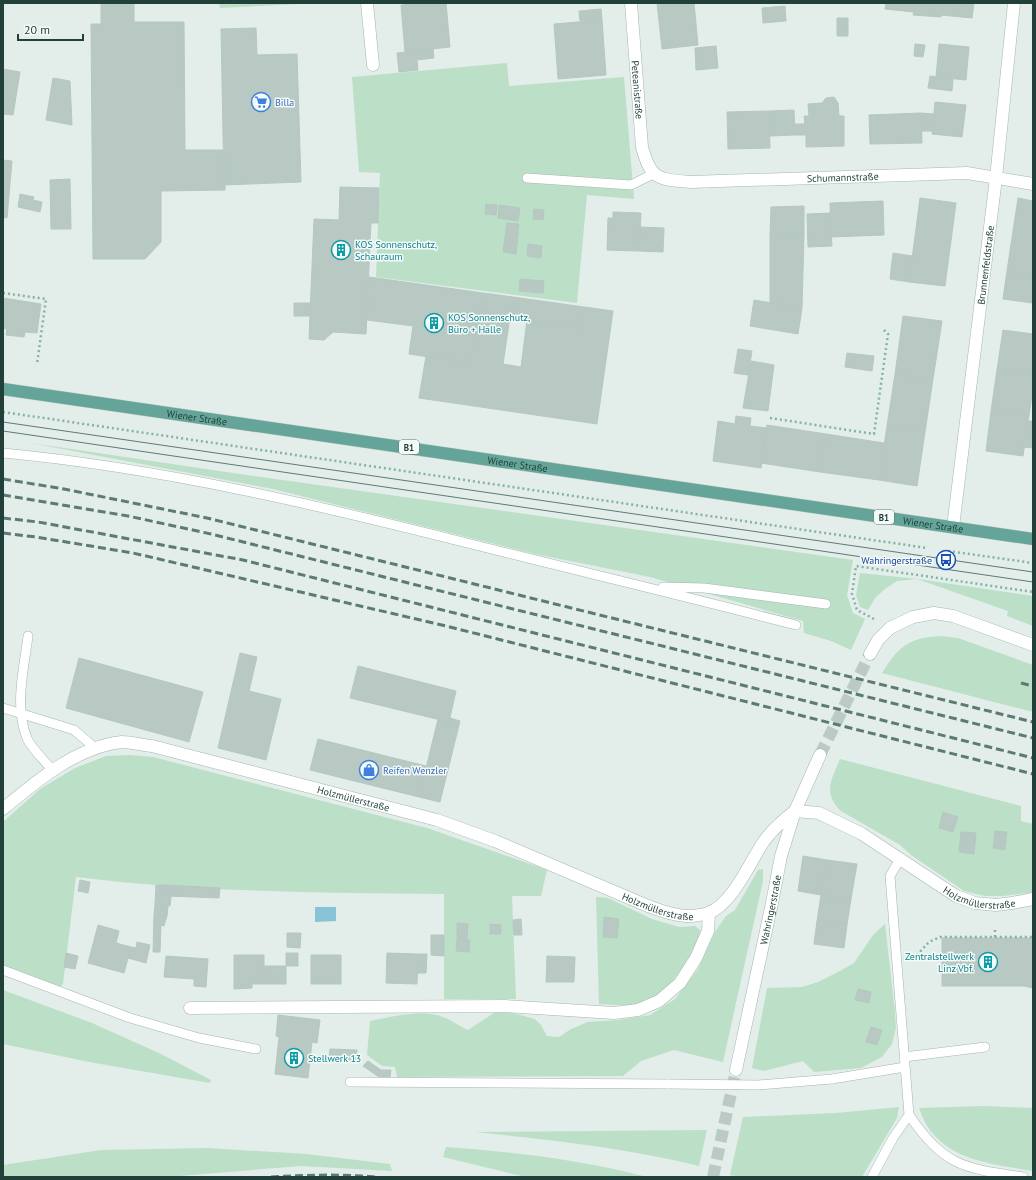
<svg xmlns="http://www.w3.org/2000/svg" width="1036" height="1180" font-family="'PT Sans',sans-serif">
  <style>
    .green { fill: #bbe0c7 }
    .water { fill: #88c4d5 }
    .building { fill: #b8c8c3; stroke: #b5c8c1 }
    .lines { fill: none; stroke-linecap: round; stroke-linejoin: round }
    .minor-tunnel { stroke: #bccac6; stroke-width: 12; stroke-dasharray: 12 6; stroke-linecap: butt }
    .service-casing { stroke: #a5b6b1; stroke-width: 10 }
    .minor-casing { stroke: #a5b6b1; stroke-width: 13 }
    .primary-casing { stroke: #c1cac8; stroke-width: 13 }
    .path { stroke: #81b3a7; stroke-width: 2.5; stroke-dasharray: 2 3; stroke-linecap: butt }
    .service { stroke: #fff; stroke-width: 9 }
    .minor { stroke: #fff; stroke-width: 12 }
    .primary { stroke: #65a599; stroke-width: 12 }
    .tram { stroke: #5c7b75; stroke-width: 1 }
    .rail { stroke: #5c7b75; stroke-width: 3; stroke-dasharray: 8 4; stroke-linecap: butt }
    .service-bridge-casing { stroke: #a5b6b1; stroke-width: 10; stroke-linecap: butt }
    .service-bridge { stroke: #fff; stroke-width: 9 }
    .labels { text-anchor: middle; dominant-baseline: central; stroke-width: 3; stroke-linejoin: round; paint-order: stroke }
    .shield { fill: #f4faf7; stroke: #607873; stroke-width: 1 }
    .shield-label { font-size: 9px; font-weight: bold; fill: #21403a }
    .street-label { font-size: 10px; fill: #21403a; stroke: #f4faf7 }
    .shop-label { font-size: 10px; fill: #366cbe; stroke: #f4faf7; text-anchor: start }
    .culture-label { font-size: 10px; fill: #0d838f; stroke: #f4faf7; text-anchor: start }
    .transit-label { font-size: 10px; fill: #164399; stroke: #f4faf7; text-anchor: end }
  </style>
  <rect width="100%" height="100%" fill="#e3ede9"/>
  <path class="green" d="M219,3h99l-98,5z
    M507,63l2,23 115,-9 10,122 -47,-4 -10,108 -201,-26 4,-104 -21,-1 -7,-95z
    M31,443l195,29 627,88 -6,35 6,18 12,6 -14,31 -20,-9 -27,-8 -1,-12 -153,-44 -115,-23 -262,-65z
    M860,573l58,6 115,17v30l-26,-10 1,-5 -91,-32 -20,2 -12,8 -10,9 -7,12 -8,-3 -4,-12z
    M941,636l17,2 75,27v47l-151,-39c17,-27 26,-35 59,-37z
    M130,755l23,2 274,71 120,42 -6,26h-29l4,103h-72v-105c-122,-1 -246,-2 -368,-17l-13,107 -8,9 -52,-18v-153l37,-33 35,-21 31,-12z
    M840,759l181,47v15l12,3v68l-29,4h-19l-21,-5 -53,-36 -11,-10 -59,-34c-19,-18 -9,-32 -1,-52z
    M763,869v12l-40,181 -49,-12 -33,11 -18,15 -226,1 -2,-10 -13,-1 -15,-11 3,-34c22,-4 52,-13 73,-4 9,3 16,9 25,13l26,-17 15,-1 26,7 6,6 6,11 12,1 12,-8 17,-7 30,-2 32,-5 25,-16 23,-30 17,-37 11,-16 9,-6 23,-40z
    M596,897l12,1 44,21 27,8 16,-1 5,4c-1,15 -21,45 -32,56 -9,9 -25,17 -38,19 -10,1 -22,-1 -31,-1z
    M885,924l10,88 1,16 -4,16 -10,13 -21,11 -47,4 -11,-11 -39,10 -12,-3 15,-80 35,-1 16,-5 22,-11 14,-8 19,-28z
    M3,990l89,33 69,31 50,26 -1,3 -121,-21 -86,-18z
    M984,1106l49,2v63c-46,-8 -97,-11 -114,-63z
    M899,1107l-2,11 -35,59h-122l-10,-2 13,-58 93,-4z
    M707,1130l-8,36c-73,-18 -149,-26 -224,-34z
    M446,1147c68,5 135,13 201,30h-122l-82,-20z
    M207,1148l99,6 84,10 2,7 -91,-5 -134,11h-164v-12l98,-15z"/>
  <path class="water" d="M315,907h21v14l-21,1z"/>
  <path class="building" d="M101,3h33v19h50l1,128h39l1,40 -64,1v51l-16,17h-52l-2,-235h10z
    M422,3h24l4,44 -45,5 -4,-47z
    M657,3h37l4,42 -36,4z
    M886,3h88l-2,15 -31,-3v2l-28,-2 1,-3 -29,-3z
    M785,6l1,15 -23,2 -1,-15z
    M601,9l1,11 -22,1 -1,-10z
    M837,18h11v18h-11z
    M602,20l4,55 -48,4 -4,-55z
    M256,28l1,27 40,-1 4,128 -77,3 -3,-156z
    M915,44l10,1 -2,12 -9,-1z
    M939,44l30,3 -3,33 -30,-3z
    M716,46l2,22 -22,2 -1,-22z
    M433,49l1,9 -17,2 1,10 -19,2 -2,-19z
    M3,69l17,3 -7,43 -10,-1z
    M930,76l23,3 -1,12 -24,-3z
    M53,78l17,3 2,44 -26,-5z
    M834,97l4,6 1,13h5v30l-38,1v-12h-11v-11h10l-1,-8h5l-1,-12 14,-1 4,-5z
    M935,102l31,3 -4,32 -30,-3z
    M794,110l1,25 -25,1 -1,-25z
    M769,111l1,37 -42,1 -1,-37z
    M921,113l1,30 -52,1 -1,-29z
    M921,113l13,1 -2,17h-11z
    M3,160l9,1 -5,57 -4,-1z
    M70,179l1,50h-20l-1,-49z
    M340,187l39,1 -1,35h-7l-5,111 -33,-2 -9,8 -15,-1 5,-120 25,1z
    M20,194l14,3 -1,3 9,2 -2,10 -22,-5z
    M920,198l36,5 -11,83 -36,-4z
    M1018,198l15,3v74l-26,-4z
    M883,201l1,34 -53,2 -1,-34z
    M486,204l11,1 -1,10 -11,-1z
    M499,205l21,3 -2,13 -20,-3z
    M804,206v30h-34l1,-29z
    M534,209l10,1 -1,10 -10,-1z
    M613,212l28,1 -2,38 -32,-1 1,-32h5z
    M830,213l2,33 -24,1 -1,-33z
    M507,223l12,1 -3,30 -13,-2z
    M640,227l24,1 -1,24 -24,-1z
    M770,236h34l-2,72 -32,-5z
    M528,244l14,2 -1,12 -14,-2z
    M893,253l19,3 -3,26 -19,-3z
    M1007,271l26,4v28l-30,-4z
    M369,277l114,16 -13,70 -61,-9 4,-28 -46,-6z
    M520,279l24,2 -1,12 -24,-2z
    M483,293l30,4 -10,67 18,3 6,-47 54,8 3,-21 29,4 -16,113 -178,-26 7,-42 44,7z
    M513,297l71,10 -3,21 -71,-10z
    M3,298l38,6 -4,29 -12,-1 -1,5 -18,-2 1,-6 -4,-1z
    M754,300l48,8 -4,26 -48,-8z
    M294,303h16v13h-16z
    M903,316l39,5 -9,58 -38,-5z
    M1003,330l30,4v41l-36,-5z
    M738,349l14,2 -4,24 -14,-2z
    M847,353l27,3 -2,15 -27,-4z
    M751,361l23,4 -6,46 -25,-3z
    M997,370l36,5v12l-4,29 -38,-5z
    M895,374l38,5 -8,53 -38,-6z
    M991,411l38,5 -6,40 -37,-5z
    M736,416l15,2 -1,8 17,2 -6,40 -48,-7 5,-40 17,3z
    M1028,421h5v27l-9,-1z
    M767,425l59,9 -6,38 -59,-9z
    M887,426l38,6 -8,54 -38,-6z
    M826,434l58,9 -5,37 -59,-8z
    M240,653l17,4 -8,34 32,8 -15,61 -48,-12z
    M79,658l124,34 -14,50 -123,-34z
    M358,666l98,25 -7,31 -99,-24z
    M450,718l10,3 -20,81 -21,-5 19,-78 11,3z
    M318,739l108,27 -7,31 -109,-27z
    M943,812l15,5 -5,15 -14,-4z
    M995,831l12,1 -2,18 -12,-2z
    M961,832l15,1 -2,21 -15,-2z
    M803,856l24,4 -6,35 -23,-4z
    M827,860l30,4 -6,35 -30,-4z
    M80,880l10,2 -2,11 -10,-2z
    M156,885h11v11h4l-1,10 -15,-1z
    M167,885l53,3 -1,10 -52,-2z
    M821,895l30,4 -4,26 -30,-4z
    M155,905l13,1 -1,10 -13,-1z
    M154,915l13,1 -3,10 -3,-1 -1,27h-7z
    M604,917l15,2 -2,19 -14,-1z
    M521,919l1,16h-8l-1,-15z
    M817,921l30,4 -3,23 -30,-4z
    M457,923l11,1 -1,15h-10z
    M490,924l11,1v9h-11z
    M98,925l21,6 -3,12 15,4 -7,26 -36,-10z
    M287,933h14l-1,15 -13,-1z
    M431,935h13v21l-13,-1z
    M942,938h91v50l-9,-2h-82z
    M457,939l13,1 -1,12 -13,-1z
    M137,942l13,3 -4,18 -18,-5 3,-11 5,1z
    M66,953l12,3 -3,13 -11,-2z
    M286,953h12v13h-12z
    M387,953l31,1 -1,30 -31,-1z
    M418,954h9l-1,19h-9z
    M234,955h30v29h-12v4l-18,1z
    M311,955h30v29h-30z
    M166,956l42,3 -2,28 -12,-1v-7l-30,-2z
    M547,956l28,1 -1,25h-28z
    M263,966h23v18h-22z
    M858,989l13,3 -2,11 -14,-3z
    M278,1015l42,5 -3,23 -5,-1 -4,36 -33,-4 4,-37 -3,-1z
    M871,1027l11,3 -5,15 -11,-3z
    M330,1049l27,1v10h-28z
    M368,1061l13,9h10l-1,7h-11l-16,-11z"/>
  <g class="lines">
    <path class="minor-tunnel" d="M820,755l50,-101
      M713,1177l23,-107"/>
    <g class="service-casing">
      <path id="service" d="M527,178l104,7 22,-11
        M3,453c159,15 314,52 468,91 108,27 217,53 325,81
        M663,587l41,1 122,16
        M28,636c-4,33 -14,70 -1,102 3,9 19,24 25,32
        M3,708l71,22 20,17
        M900,859l-10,17 19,239c36,52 55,53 114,62
        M3,970l127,48 69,20 57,11
        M904,1057l81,-10
        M832,1079l73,-12
        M350,1082l319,2
        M872,1177l21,-39 16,-23"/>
    </g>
    <g class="minor-casing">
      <g id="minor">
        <path d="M367,3l6,62"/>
        <path id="s1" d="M631,3l11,144c9,33 16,32 48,35l277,-9 66,11"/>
        <path id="s2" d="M953,527l43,-349 18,-175"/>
        <path d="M870,654l8,-14 12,-12 23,-11 21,-4 19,3 80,29"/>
        <path id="s3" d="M3,809c32,-27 75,-63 119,-67 9,0 20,3 30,4l285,74 58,21 153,65c14,5 30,11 45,10 4,-1 10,-1 15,-3 24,-8 42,-51 56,-72 9,-12 19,-21 31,-30l24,2 43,21 94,62 19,7 21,2 16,-2 21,-4"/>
        <path d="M190,1008l314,-2 110,7 24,-3 21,-9 21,-18 16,-25 12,-27 1,-18"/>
        <path id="s4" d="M736,1070l36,-167 9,-47 14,-45 25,-56"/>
      </g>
    </g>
    <g class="primary-casing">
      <g id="primary">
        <path id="s5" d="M3,389l1030,150"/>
      </g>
    </g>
    <path class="path" d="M3,293l43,6 -9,65
      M3,412l924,136
      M770,418l104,16 14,-100 -4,-4
      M948,551l85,12
      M874,619l-17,-9 -5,-16 4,-28 177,26
      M995,937v-8
      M912,956h4l13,-14 11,-5h93"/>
    <use href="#service" class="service"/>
    <use href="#minor" class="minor"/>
    <use href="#primary" class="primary"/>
    <path class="tram" d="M3,422l1030,150
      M3,431l1030,151"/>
    <path class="rail" d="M3,479l61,10 143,29 826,204
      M3,495l125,21 83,18 822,204
      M3,518l35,4 205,38 790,198
      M3,533l33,4 97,16 313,73 587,148
      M1021,683l12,3
      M271,1177c35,-2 70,-3 105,0"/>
    <g class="service-bridge-casing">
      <path id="service-bridge" d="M669,1084l89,1 74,-6"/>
    </g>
    <use href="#service-bridge" class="service-bridge"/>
  </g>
  <defs>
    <g id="supermarket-ring" transform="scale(1)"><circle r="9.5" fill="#f4faf7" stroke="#3f7fe0" stroke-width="1.5"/><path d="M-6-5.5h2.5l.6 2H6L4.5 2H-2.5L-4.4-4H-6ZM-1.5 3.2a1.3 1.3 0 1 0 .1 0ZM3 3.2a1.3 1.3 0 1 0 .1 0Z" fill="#3f7fe0"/></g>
    <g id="building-ring" transform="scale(1)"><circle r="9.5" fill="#f4faf7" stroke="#0f9aa8" stroke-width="1.5"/><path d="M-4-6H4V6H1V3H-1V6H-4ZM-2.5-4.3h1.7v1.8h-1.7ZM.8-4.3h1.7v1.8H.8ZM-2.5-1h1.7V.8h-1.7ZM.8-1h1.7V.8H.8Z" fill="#0f9aa8"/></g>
    <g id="bus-ring" transform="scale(1)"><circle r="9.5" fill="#f4faf7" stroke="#1a4fb4" stroke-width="1.5"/><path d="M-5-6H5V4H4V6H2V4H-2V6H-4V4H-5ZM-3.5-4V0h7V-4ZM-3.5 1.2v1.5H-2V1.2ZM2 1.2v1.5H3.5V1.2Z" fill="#1a4fb4"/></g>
    <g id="shop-ring" transform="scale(1)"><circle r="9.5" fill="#f4faf7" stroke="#3f7fe0" stroke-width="1.5"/><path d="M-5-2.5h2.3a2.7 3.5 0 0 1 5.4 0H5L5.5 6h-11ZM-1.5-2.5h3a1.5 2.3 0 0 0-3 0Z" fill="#3f7fe0"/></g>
  </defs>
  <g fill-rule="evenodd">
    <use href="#supermarket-ring" x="261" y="102"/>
    <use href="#building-ring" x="341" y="250"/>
    <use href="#building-ring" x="434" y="323"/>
    <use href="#bus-ring" x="946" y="560"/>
    <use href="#shop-ring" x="369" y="770"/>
    <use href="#building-ring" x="988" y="962"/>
    <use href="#building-ring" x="294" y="1058"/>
  </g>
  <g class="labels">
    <g class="shield">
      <rect x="399" y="440" width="20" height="14" rx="3"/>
      <rect x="874" y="510" width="20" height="14" rx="3"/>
    </g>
    <g class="shield-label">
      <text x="409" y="447">B1</text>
      <text x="884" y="517">B1</text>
    </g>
    <g class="street-label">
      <text stroke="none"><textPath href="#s1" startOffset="87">Peteanistraße</textPath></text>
      <text stroke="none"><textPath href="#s1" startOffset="364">Schumannstraße</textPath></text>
      <text stroke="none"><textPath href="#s2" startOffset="264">Brunnenfeldstraße</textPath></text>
      <text stroke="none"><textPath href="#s5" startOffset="196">Wiener Straße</textPath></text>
      <text stroke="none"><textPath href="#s5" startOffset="520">Wiener Straße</textPath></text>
      <text stroke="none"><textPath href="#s5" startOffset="940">Wiener Straße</textPath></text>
      <text stroke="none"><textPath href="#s3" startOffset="377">Holzmüllerstraße</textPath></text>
      <text stroke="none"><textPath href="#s3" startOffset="1097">Holzmüllerstraße</textPath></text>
      <text stroke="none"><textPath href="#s3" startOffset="701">Holzmüllerstraße</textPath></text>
      <text stroke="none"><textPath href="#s4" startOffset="164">Wahringerstraße</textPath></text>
    </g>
    <g class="shop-label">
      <text x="275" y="102">Billa</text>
      <text x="383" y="770">Reifen Wenzler</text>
    </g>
    <g class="culture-label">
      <text x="355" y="244">KOS Sonnenschutz,<tspan x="355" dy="12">Schauraum</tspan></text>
      <text x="448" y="317">KOS Sonnenschutz,<tspan x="448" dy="12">Büro + Halle</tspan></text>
      <text x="974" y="956" text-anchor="end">Zentralstellwerk<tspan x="974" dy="12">Linz Vbf.</tspan></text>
      <text x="308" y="1058">Stellwerk 13</text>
    </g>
    <g class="transit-label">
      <text x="932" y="560">Wahringerstraße</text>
    </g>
  </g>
  <rect width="1036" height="1180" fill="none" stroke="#21403a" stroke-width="8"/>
  <path d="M18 34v6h65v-6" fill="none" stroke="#21403a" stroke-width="2"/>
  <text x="24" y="34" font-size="12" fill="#21403a" stroke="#f4faf7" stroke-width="3" paint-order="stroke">20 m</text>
</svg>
